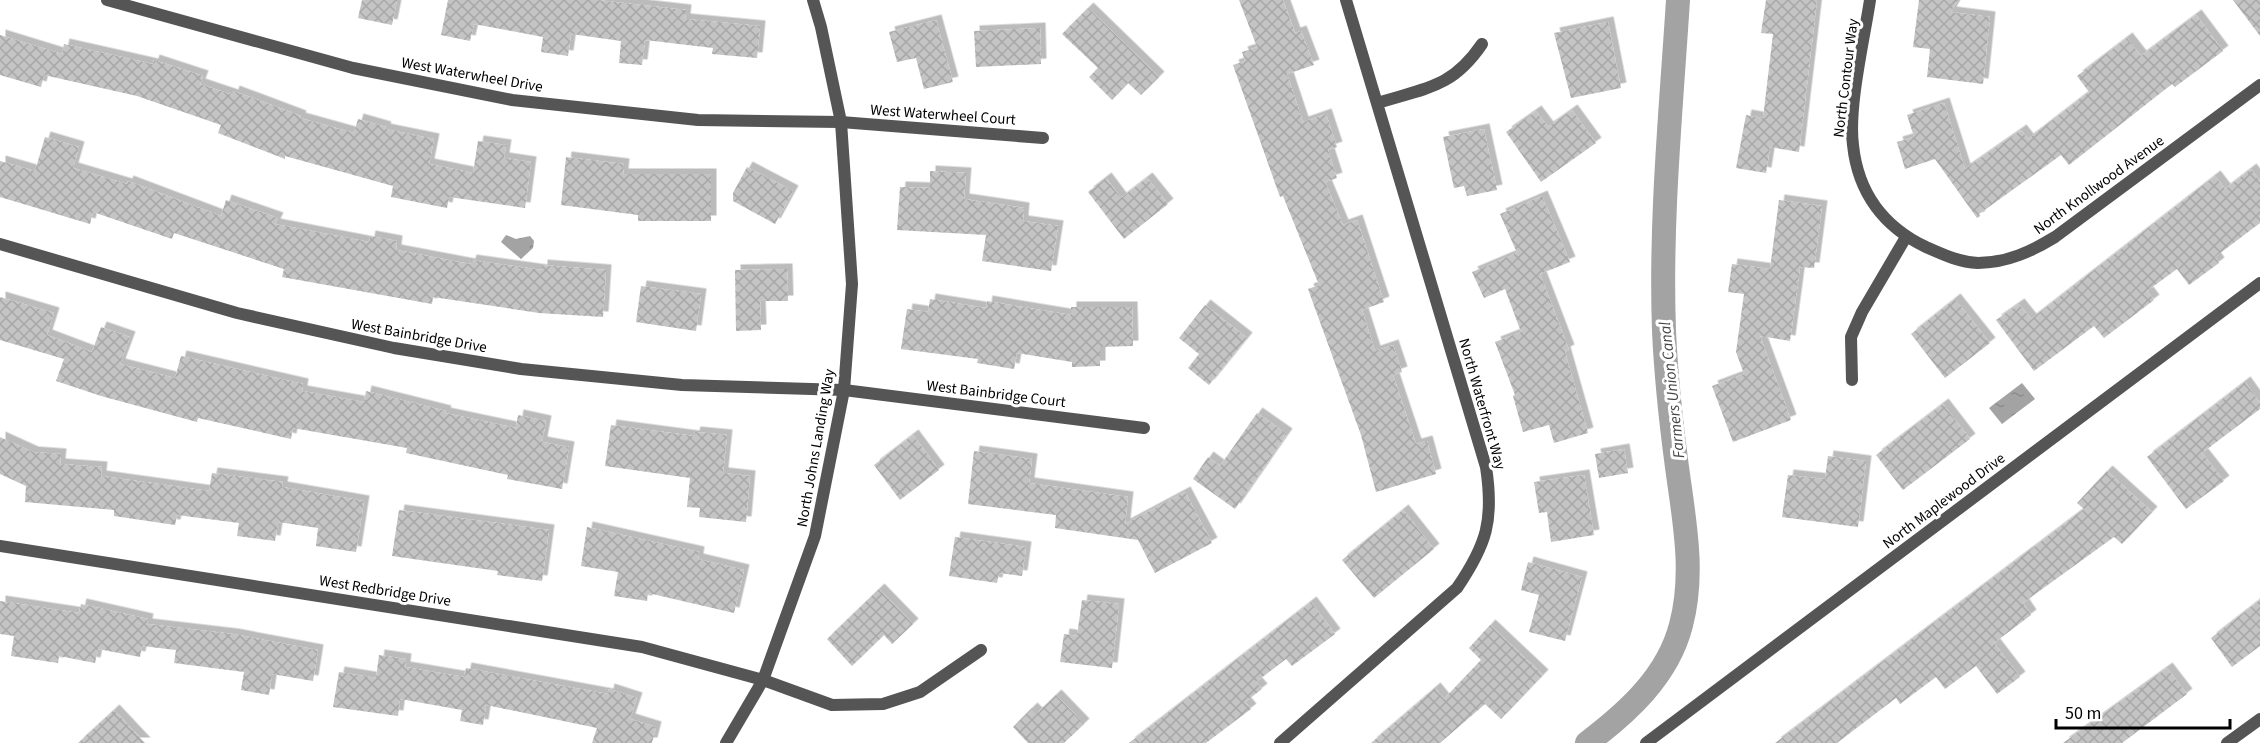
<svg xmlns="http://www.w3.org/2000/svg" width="2260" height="743" font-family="'Source Sans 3',sans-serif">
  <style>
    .water { fill: url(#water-ripples) }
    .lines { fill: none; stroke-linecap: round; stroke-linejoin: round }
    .canal { stroke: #a3a3a3; stroke-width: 24 }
    .building { fill: url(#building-cross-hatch); filter: url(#shadow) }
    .minor { stroke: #555; stroke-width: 12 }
    .tertiary { stroke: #555; stroke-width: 12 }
    .labels { text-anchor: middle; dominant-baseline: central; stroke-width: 6; stroke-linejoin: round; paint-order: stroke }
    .street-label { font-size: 15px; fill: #000; stroke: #fff }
    .water-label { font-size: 16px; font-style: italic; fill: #444; stroke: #fff }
  </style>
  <defs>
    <pattern id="water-ripples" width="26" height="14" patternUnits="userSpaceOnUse" patternTransform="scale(1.5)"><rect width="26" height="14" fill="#a3a3a3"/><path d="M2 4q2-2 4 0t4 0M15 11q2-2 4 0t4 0" fill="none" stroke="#8b8b8b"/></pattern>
    <pattern id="building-cross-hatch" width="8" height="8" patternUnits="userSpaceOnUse" patternTransform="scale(1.5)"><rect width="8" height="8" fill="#c4c4c4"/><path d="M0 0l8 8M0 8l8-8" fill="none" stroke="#a7a7a7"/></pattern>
    <filter id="shadow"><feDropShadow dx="5.5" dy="-5.5" stdDeviation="0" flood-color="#0004"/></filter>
  </defs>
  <rect width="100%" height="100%" fill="#fff"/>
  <path class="water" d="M506,235l10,4 14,-3 4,5 -1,7 -12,11 -20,-17z
    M2022,383l13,16 -33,25 -13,-16z"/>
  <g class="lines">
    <path class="canal" d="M1587,743c41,-31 81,-67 94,-118 14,-53 3,-105 -4,-158 -6,-45 -11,-91 -13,-136 -4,-110 7,-221 14,-331"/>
  </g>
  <path class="building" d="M362,0h35l-5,25 -34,-7z
    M448,0h149l89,10 -1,9 75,7 -3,32 -45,-4 1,-6 -68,-8 -3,25 -23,-2 2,-22 -50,-7 -3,22 -27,-4 2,-15 -69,-13 -4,17 -29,-6z
    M1239,0h44l12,33 6,-2 13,34 -27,9 16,48 23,-8 11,33 -9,3 9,28 -12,4 18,43 14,-5 27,82 -22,8 13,41 18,-6 9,27 -9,3 23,69 11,-3 9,33 -60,18 -15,-57 -53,-146 11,-4 -36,-89 -3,1 -47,-132 12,-4 -3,-9 15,-5z
    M1766,0h51l-18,152 -29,-5 -4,26 -30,-5 10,-53 17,3 10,-84 -12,-1z
    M1919,0h39l-7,12 39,5 -7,67 -56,-7 3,-28 -17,-2z
    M2233,0h27v36z
    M1088,8l71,69 -18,18 -13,-12 -16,17 -23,-23 9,-9 -36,-34z
    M2196,15l27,36 -48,36 -3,-3 -103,81 -8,-10 -82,59 1,2 -3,2 -42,-59 -30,10 -8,-27 17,-5 -7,-22 37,-12 21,66 56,-39 7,9 61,-47 -12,-16 50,-38 14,18z
    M936,20l17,62 -29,7 -8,-31 -19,4 -8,-30z
    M1608,22l13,66 -50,10 -17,-65z
    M1040,28l1,36 -65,3 -2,-36z
    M0,35l62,19 2,-10 89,20 1,-4 49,16 -3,8 33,11 1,-4 67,25 -1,2 54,15 4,-14 28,8 -1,2 49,10 -5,25 44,9 5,-32 28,4 -2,13 27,4 -6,46 -76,-11 -2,11 -56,-11 2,-11 -108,-30v3l-67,-26 3,-8 -84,-29 -93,-21 -3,12 -41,-12z
    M1572,110l24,33 -55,39 -35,-50 30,-21 12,16z
    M1484,129l13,61 -30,6 -3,-10 -10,2 -11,-51z
    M45,137l34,10 -6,21 54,16 1,-3 93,35 5,-16 52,18 -3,6 94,18 1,-6 27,5 -1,9 74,14 1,-4 71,10v-5l64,5 -3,47 -64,-4 -106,-16 -1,7 -150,-27 2,-8 -110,-36 -2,6 -79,-27 -3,12 -90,-27v-36l35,10z
    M566,157l58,7 -1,10h88v47h-73v-6l-77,-10z
    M747,167l46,24 -18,33 -42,-23v-8z
    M2251,169l9,12v42l-45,34 4,6 -30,22 -12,-16 -30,22 7,9 -50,38 -10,-12 -60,45 -38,-51 23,-16 12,15 184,-143 10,13z
    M930,171l36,2 -2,26 60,9 -1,13 35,5 -7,45 -69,-10 4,-26 -89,-5 3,-43 30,1z
    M1106,178l15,20 26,-20 21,26 -44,35 -36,-47z
    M1542,196l28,66 -30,12 29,76 -4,2 23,81 -34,10 -5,-18 -26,7 -10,-36 2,-1 -20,-53 26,-10 -16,-43 -21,9 -12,-26 45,-19 -17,-39z
    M1779,200l43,6 -8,62 -14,-1 -10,74 -30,-5 31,84 -58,22 -21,-56 32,-12 -8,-22 8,-58 -16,-2 4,-28 38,5z
    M787,269l1,32h-28l1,29 -25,1 -1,-61z
    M641,286l60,8 -5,37 -60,-9z
    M0,297l54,16 -7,22 45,17 9,-25 29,10 -10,27 55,14 6,-22 122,28 -1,7 62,11 2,-11 80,20 -1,2 71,15 2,-13 28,6 -4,21 27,5 -7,42 -55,-10 1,-4 -102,-22 1,-5 -114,-20 -2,11 -93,-21 -1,4 -96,-26 -45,-15 8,-22 -64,-19z
    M930,299l56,9 1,-7 84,14v-8h61l1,39 -33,1v19l-28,1v-5l-55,-9 -3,16 -37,-6 1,-4 -77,-10 6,-40 21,3z
    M1955,299l35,44 -45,35 -34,-44z
    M1205,305l42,33 -38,47 -21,-17 11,-14 -20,-16z
    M2245,382l15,21v6l-58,44 22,28 -38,28 -39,-52z
    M1943,404l27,35 -67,51 -27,-35z
    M1257,413l30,21 -52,75 -42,-30 15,-22 12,9z
    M611,425l83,11 1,-4 32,3 -4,38 27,3 -4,46 -47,-5 1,-9 -13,-1 3,-29 -85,-12z
    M913,435l26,35 -39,30 -26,-35z
    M0,437l33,15 28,2 -1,10 42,3 -1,9 108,15 3,-18 71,9 -1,5 82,14 -8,51 -40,-6 2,-18 -40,-6 -3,19 -38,-5 2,-13 -62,-8 -2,10 -61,-9v-6l-89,-8 1,-16 -26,-12z
    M1624,449l4,24 -29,5 -4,-24z
    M974,451l58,8 -3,24 99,14 -3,27 60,-32 27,51 -57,30 -17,-33 -83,-12 1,-13 -88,-11z
    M1828,456l38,5 -8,66 -76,-10 6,-42 37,4z
    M2107,471l45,41 -30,32 -8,-7 -91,66 8,12 -37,28 26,34 -23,17 -21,-28 -31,23 -9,-12 -36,27 -4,-6 -59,45h-62l309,-234 -7,-6z
    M1584,475l10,60 -43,7 -4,-30 -8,1 -5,-31z
    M399,510l150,20 -7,51 -45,-6 1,-4 -106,-15z
    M1403,510l31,39 -60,49 -32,-38z
    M587,527l112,25 -1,7 46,11 -10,43 -86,-20 -1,8 -33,-5 4,-24 -37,-6z
    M955,537l71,10 -4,29 -23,-3 -2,10 -48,-7z
    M1528,562l54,15 -17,64 -36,-9 10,-37 -18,-5z
    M879,589l34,35 -21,20 -8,-9 -32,31 -25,-27z
    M1082,600l37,4 -7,64 -52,-6 4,-28 13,2z
    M2260,600v46l-28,21 -21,-29z
    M0,601l79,12 2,-9 67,15 -1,5 86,10 85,16 -5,31 -41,-7 -3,21 -28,-5 3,-18 -70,-9 2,-13 -34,-4 -2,11 -42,-8 -3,14 -36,-7 -1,7 -47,-7 3,-20 -14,-2z
    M1311,602l24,32 -43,32 -6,-7 -30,23 6,7 -17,13 6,7 -45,34h-77z
    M1490,625l53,50 -42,44 -16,-15 -45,39h-69l64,-55 9,11 37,-39 -12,-12z
    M379,655l27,4 -1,8 59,10 2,-9 142,26 1,-5 28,9 -7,21 26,8 -4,16h-60l5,-15 -111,-23 -3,20 -23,-4 2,-11 -62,-11 -2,17 -65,-9 6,-35 37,6z
    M2167,668l20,26 -65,49h-59z
    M1056,695l28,29 -20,19h-36l-15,-16 19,-19 5,5z
    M114,710l31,33h-67z"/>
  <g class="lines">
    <path class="minor" d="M107,0l246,68 159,32 186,20 143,2 202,16
      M1870,0c-6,40 -22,107 -17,145 5,48 31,82 73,102 18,8 33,15 52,16 29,0 54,-12 77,-26l205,-152
      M1377,103c49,-15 75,-15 105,-59
      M0,244l237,69 157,35 127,21 161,16 162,5 300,38
      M1852,380l-1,-43 11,-25 44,-75
      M0,546l642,101 121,33 69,25 51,-1 37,-12 61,-42
      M1280,743l177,-155c30,-44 37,-68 29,-121l-140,-467
      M1646,743l614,-460"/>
    <path class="tertiary" d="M726,743l37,-63 52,-144 29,-146 8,-106 -11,-162 -20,-95 -8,-27
      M2227,743l33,-24"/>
  </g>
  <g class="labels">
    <g class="street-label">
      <text transform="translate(472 75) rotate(10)">West Waterwheel Drive</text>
      <text transform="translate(1846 78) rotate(-83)">North Contour Way</text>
      <text transform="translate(943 115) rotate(4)">West Waterwheel Court</text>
      <text transform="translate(2099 185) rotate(-36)">North Knollwood Avenue</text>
      <text transform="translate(419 336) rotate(10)">West Bainbridge Drive</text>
      <text transform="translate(996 394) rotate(7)">West Bainbridge Court</text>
      <text transform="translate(1482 404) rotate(74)">North Waterfront Way</text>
      <text transform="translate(816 448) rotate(-80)">North Johns Landing Way</text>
      <text transform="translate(1944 501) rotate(-37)">North Maplewood Drive</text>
      <text transform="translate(385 591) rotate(9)">West Redbridge Drive</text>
    </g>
    <g class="water-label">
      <text transform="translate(1672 390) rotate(-96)">Farmers Union Canal</text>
    </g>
  </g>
  <path d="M2056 719v9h174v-9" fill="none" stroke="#000000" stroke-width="3"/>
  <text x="2065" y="719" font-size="18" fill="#000000" stroke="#ffffff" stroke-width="4.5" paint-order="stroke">50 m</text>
</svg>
